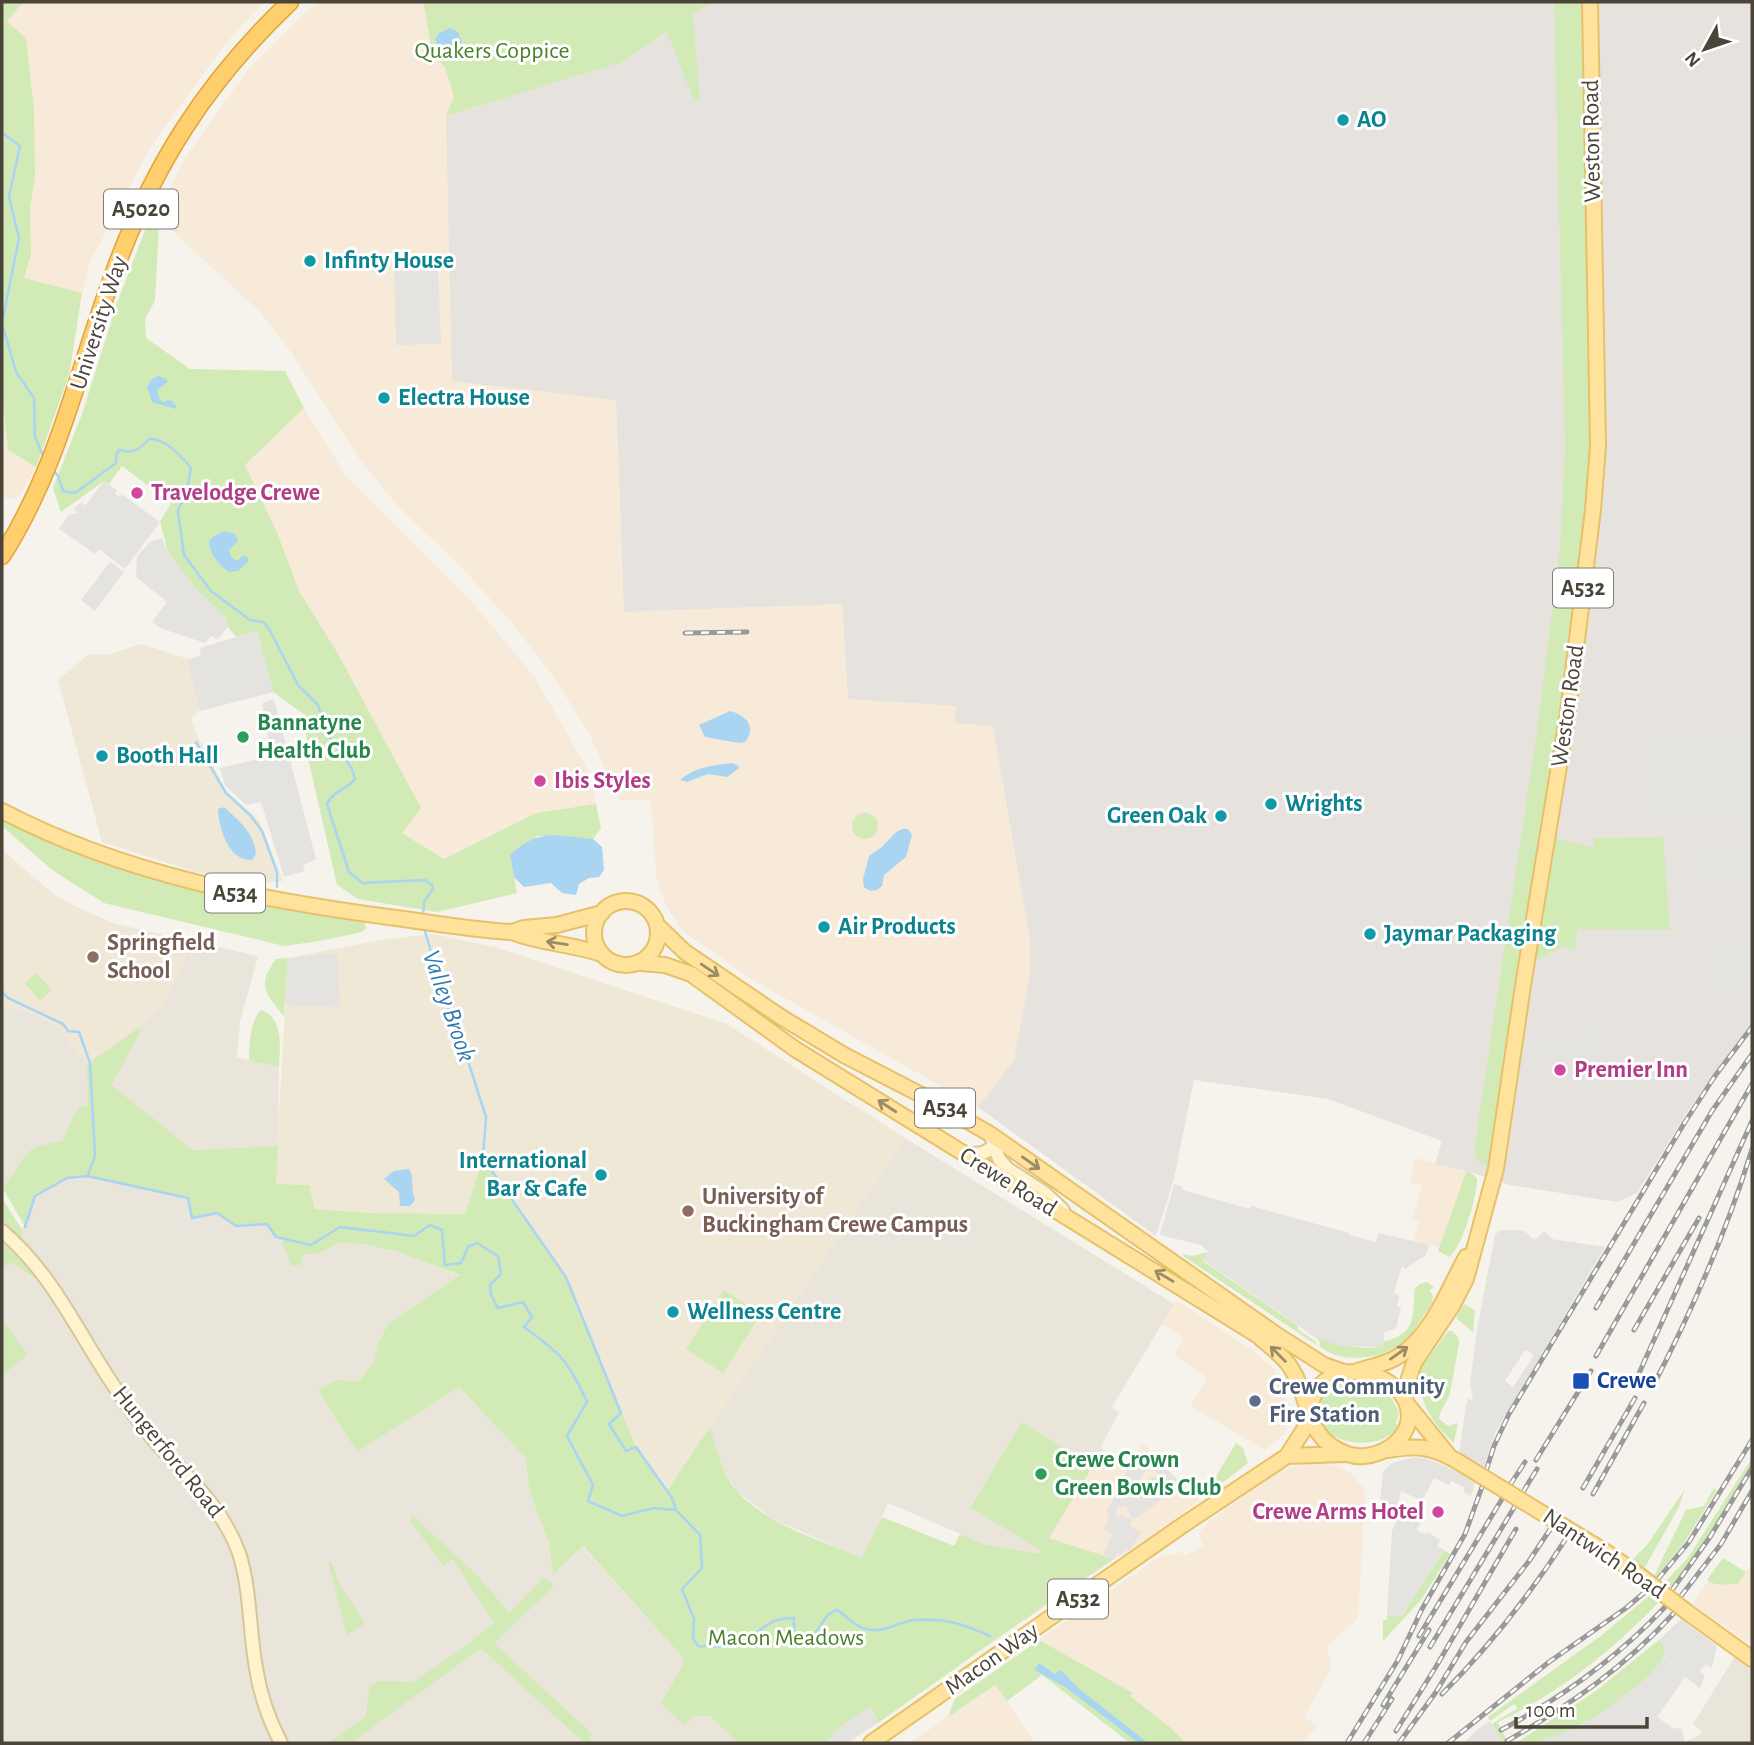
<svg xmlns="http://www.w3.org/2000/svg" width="1754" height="1745" font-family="'Alegreya Sans',sans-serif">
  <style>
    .residential { fill: #eae5da }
    .commercial { fill: #f7ead8 }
    .industrial { fill: #e6e2dd }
    .education { fill: #efe8d6 }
    .green { fill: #d2eab5 }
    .parking { fill: #e5e3e0; fill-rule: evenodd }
    .water { fill: #a9d4f2 }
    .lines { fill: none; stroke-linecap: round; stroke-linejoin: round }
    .stream { stroke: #a9d4f2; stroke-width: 2.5 }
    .secondary-casing { stroke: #d6c79b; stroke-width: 16 }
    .primary-casing { stroke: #e6c16a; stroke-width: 18 }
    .highway-casing { stroke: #e0a43c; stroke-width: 19 }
    .secondary { stroke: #fff3cd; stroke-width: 12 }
    .primary { stroke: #ffe39c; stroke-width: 14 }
    .highway { stroke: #ffcf6e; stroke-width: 16 }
    .rail-casing { stroke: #9a9a9a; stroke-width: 5 }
    .rail { stroke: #fff; stroke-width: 2.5; stroke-dasharray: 8; stroke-linecap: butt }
    .primary-bridge-casing { stroke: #e6c16a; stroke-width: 18; stroke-linecap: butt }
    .primary-bridge { stroke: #ffe39c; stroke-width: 14 }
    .oneway { stroke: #9c8c66 }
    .culture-dot { fill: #0f9aa8; stroke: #fff; stroke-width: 2.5 }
    .hotel-dot { fill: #d1479c; stroke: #fff; stroke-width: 2.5 }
    .leisure-dot { fill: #2e9e5b; stroke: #fff; stroke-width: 2.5 }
    .education-dot { fill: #8d6e63; stroke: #fff; stroke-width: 2.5 }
    .transit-dot { fill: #1a4fb4; stroke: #fff; stroke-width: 2.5 }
    .service-dot { fill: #5c6f8a; stroke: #fff; stroke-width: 2.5 }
    .labels { text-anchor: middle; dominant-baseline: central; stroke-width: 6; stroke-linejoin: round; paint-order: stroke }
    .shield { fill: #fff; stroke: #817c74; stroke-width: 2 }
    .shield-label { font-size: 23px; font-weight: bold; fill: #4b4439 }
    .park-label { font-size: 24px; fill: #4a7f2a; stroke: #fff }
    .culture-label { font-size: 24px; font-weight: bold; fill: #0d838f; stroke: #fff; text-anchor: start }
    .street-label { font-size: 24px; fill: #4b4439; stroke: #fff }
    .hotel-label { font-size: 24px; font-weight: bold; fill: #b23c85; stroke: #fff; text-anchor: start }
    .leisure-label { font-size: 24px; font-weight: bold; fill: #27864d; stroke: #fff; text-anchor: start }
    .education-label { font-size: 24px; font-weight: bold; fill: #785e54; stroke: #fff; text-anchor: start }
    .transit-label { font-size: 24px; font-weight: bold; fill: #164399; stroke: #fff; text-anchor: start }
    .service-label { font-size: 24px; font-weight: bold; fill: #4e5e75; stroke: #fff; text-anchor: start }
    .water-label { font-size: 26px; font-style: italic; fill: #2e7ab2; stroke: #fff }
  </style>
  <rect width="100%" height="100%" fill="#f6f3ec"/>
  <path class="residential" d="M191,941l67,15 -18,66 -3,35 42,10 -1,79 -85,4 -83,-65 32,-54 -4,-3 24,-23 17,-32z
    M2,1007l20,2 36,18 29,37 2,41 -8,1 -7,8 -11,26 -9,4 -15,2 -19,19 -8,14 -10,8z
    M905,1138l269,166 -62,103 7,6 -18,33 3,4 -11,16 -71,-44 -52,84 71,44 -2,5 -55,-11 -96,-41 -25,56 -92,-41 -34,-27 -16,-26 -11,-38z
    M87,1176l101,22 4,20 25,-5 19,13 31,-2 9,13 27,18 17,-2 19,-10 23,1 33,7 66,25 -74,49 -9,20 -4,16 -15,20 -22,-1 -18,11 38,61 102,-65 67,71 3,33 20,51 4,31 29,-27 102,113 -2,8 13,49h15l28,27h-736v-513l23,-3 10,-31 32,-18z
    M1735,1656l17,12v75h-69l20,-10 -10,-9z"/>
  <path class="commercial" d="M23,2h241l-37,40 -76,104 -61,116 -8,31 -58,-15 7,-24 -1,-46 5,-30 -28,-156z
    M317,2h106l10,54 12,11 9,30 -8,20 170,283 8,212 218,-8 6,95 108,7v17l37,2 37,215v34l-16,86 -36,47 -227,-128 -67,-47 -15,-21 -10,-23 -3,-13 -5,-75h-32l-30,-67 -36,-57 -41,-53 -48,-53 -68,-66 -36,-44 -69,-108 -32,-41 -103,-95 28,-56 65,-92z
    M2,392l6,58 28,17 -16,29 -10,3 -8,-3z
    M304,408l42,68 130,131 58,69 55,96 7,32 -60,9 -92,46 -43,-27 -64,-180 -38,-61 -22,-59 -32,-67z
    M1415,1158l51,14 -26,75 -26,-6 5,-20 -7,-2 10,-33 -12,-4z
    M1176,1300l75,49 22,19 11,19 4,34 -3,12 -20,17 -75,-44 17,-28 -33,-23 10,-17 -22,-14z
    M1142,1443l8,7 -1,7 14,8 37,35 -70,51 -16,8 -65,-21 55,-88 25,19z
    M1311,1462l28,4 12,7 13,16 1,12 -7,117 -31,28 5,22 -28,49 14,9 -16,17h-116l-15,-15 -42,-33 -90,-55 120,-83 23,-5 3,4 18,-10 -4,-13 8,-10 72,-52z
    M1752,1564v76l-5,2 -55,-38 16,-22 4,2h26z
    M995,1684l40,59h-125z"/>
  <path class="industrial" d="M715,2h1037v1022l-57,76 -58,93 -20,9 -107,-17 -40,-13 -35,-8 7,-23 -114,-42 -134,-19 -20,98 -18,58 -178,-129 36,-47 16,-86v-34l-37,-214 -38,-3 1,-17 -108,-7 -6,-95 -218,8 -8,-212 -164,-19 -6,-265 174,-53 48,-31 24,64 7,5 -6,-88z"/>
  <path class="education" d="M141,644l51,16 9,-5 -1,-7 73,44 -73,18 -9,8 6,17 29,56 33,29 24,61 -28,3 -59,-12 -94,-30 -44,-162 31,-26 18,1z
    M2,850l53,45 22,12 36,16 78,18 -12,32 -17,32 -24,23 -51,36 -29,-37 -36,-18 -20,-2z
    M432,934l63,13 232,77 178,114 -238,353 -31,-44 -15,-34 -138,-254 -18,55 -95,-1 -55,-4 -6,-24 -34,-1 13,-226 93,-18z"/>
  <path class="green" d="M2,2h21l-16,20 19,16 8,72 1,68 -5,30 1,46 -7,24 58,15 -13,82 -33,92 -28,-17 -6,-58z
    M423,2h292l-22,11 7,90 -8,-7 -25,-64 -47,31 -174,53 8,-19 -9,-30 -12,-11z
    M1554,2h36l8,444 -49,391 46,11 -2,-10 70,-1 7,93 -93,-1 -2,22 -11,-5 -28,14 -8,-4 -32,213 -19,-8 -3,-9 64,-427 22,-178 5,-101z
    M148,222l11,2 -4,77 -10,18 1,19 44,31 95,2 19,37 -59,57 32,67 22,59 38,61 84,156 -19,25 42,26 92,-46 60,-9 5,24 -8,11 -55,-3 -28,19 7,38 -80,19 -79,-13 -21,-14 -29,-127 -3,-43 -32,-23 -16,-61 -21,6 -8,-10 -3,-10 -31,-30 -26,-35 -8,-30 11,-19 -49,-37 -13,18 -5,-3 -43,31 -8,-24 29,-74 34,-108z
    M852 826a13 13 0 1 1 26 0a13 13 0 1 1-26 0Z
    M2,818c54,23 107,47 163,64 65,18 133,26 199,37l2,9 -4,4 -42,9 -36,5 -180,-43 -52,-33 -50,-44z
    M288,958l-4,58c-18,-22 -28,-31 -8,-57z
    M36,973l16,17 -12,11 -15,-18z
    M261,1010c23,8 19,37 18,57l-30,-7c0,-15 1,-39 12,-50z
    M138,1028l4,2 -31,55 82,65 85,-4 -2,38 33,1 6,24 55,4 95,1 18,-56 83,119 70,170 31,44 43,-64c7,22 12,47 28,65 31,34 83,48 124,66l20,-41 72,29 6,-12 24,10 55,10 1,-4 -70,-43 52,-85 71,44 -44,72 65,21 -109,74 -127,90 -7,-15 -29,17 -16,18h-88l-28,-27h-15l-11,9 -23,-22 21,-36 2,-8 -101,-113 -30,28 -4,-32 -20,-51 -3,-33 -67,-71 -102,65 -39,-62 19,-10 22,1 15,-20 4,-16 9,-20 73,-50 -65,-24 -33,-7 -23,-1 -19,10 -17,2 -2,10 -10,1 -10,-28 -5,-1 -9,-12 -31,1 -19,-13 -25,5 -4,-20 -101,-22 -20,2 -32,18 -10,31 -23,-40c13,-10 16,-25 28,-36 9,-8 22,-6 33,-11l11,-26 7,-8 7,-1 -1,-41z
    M1466,1172h4l7,6c1,15 -15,71 -28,79l-11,-6z
    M2,1198l20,32 -2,16 24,29 -6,5 -27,-18 -9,6z
    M1208,1252l-5,9 95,65 -1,3 18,12 3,5 -135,-90v-2l9,2z
    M1427,1282l7,5 -4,3 3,6 -1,7c-18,28 -29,49 -65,54 -20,2 -30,1 -47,-10l-1,-7 -14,-9c20,12 46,17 69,17 9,-8 11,-6 21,-10 23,-10 17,-30 20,-50l5,-4z
    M724,1290l37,24 -38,59 -37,-24z
    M1464,1304l11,6 -2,22 -17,-14z
    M4,1322l24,33 -26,20v-51z
    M1448,1331h4l6,6 1,7 -9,49c-2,9 -11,17 -11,26l9,7 10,-3 -4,20c-18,-16 -35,-38 -33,-63l-5,-1 3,-8z
    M1343,1380c26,2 47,7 56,33l-3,10 2,4c-14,22 -62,21 -77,-3 -3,-6 -1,-15 0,-22 2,-12 11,-18 22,-22z
    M1236,1443l7,5 5,15 -32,25 -5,-3z
    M1752,1458v9l-38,63 -42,57 -7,-5 22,-23z
    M1714,1488l3,2 -33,53 -28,34 -2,-1 32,-66 18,-4z
    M1685,1489l-6,18 -35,62 -12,-9 15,-15z
    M413,1516l65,60 31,37 35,-36 10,9 -60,57 98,91 -3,4 6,5h-11l-103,-95 -130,95h-22l37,-27 3,-28 8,-7 36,1 50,-34 31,-25 -41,-64 -10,7 -33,-46z
    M1444,1550l6,4 -29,46 -38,41v-21h4v-5l15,1z
    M1723,1558l23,14 -8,12c-10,0 -24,3 -31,-4z
    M331,1561l8,22 26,40 -18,13 -19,-74z
    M1649,1596l9,7c-50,51 -96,88 -160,119l10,21h-6l-10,-19 26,-16 -4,-4 -24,17 -2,-4 114,-82z
    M1660,1639l6,12c-8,32 -96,85 -128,92 -7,1 -15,0 -22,0l80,-52z
    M1039,1640l94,53 -3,3 41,32 15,15h-56l-88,-68 -35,26 -12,-16 -47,32 7,-18z"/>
  <path class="parking" d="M438,270l3,74 -45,1 -2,-74z
    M104,481l13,9 -2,3 5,4 2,-3 38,28 -35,47 -26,-20 -4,5 -36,-25 10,-14 8,-2 -3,-5 8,-6 3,4z
    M162,538l6,14 26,35 31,30 3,10 -10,12 -7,-3 -6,7 -45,-15 -8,-6 15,-20 -31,-25 1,-21 13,-14z
    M110,562l14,10 -29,39 -14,-11z
    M257,631l16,61 -73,19 -13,-51 14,-5 -1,-7z
    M274,699l42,160 -13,6 2,6 -21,6 -23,-75 -15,3 -21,-20 -5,-17 51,-12 -9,-53z
    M1645,734l107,2v95l-110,-5z
    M1690,848l62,1v40h-68v-23l6,-11z
    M1704,934h48v46l-17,25 -39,-2 -11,2 -2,-3 15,-5 6,-8z
    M337,953l3,54 -55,-2 3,-47z
    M1593,1017l21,5v7l-9,13 6,5 -21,30 -8,5 -6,1 3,-22 -33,-4 -4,21 -13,-2v-7l-6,-1 3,-28 6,1 1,-7 47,7 -5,-14 7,-3 -1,-3z
    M1174,1184l9,3v3l24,7 43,12 1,-3 98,27v2l27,7 3,-9 50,12 -3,10 -21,14 -3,-3 -8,27 5,2 -2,11 4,2 -5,20 -12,5 -1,14 -43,-1 -25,-9 -112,-77 5,-8 -7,-7 -41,-10z
    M1500,1230h21l6,3 7,7 11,-9 7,8 53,8 -109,184 -13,38 -24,-15 7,-49 2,-7 5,3 -3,-18 7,-53 18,-95zM1525,1350l9,5 -21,32 -8,-6z
    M1140,1455l8,1 15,9 19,20 -49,35 -7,-14 -8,1 -2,7 2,4 4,-4 10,6 -2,5 11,7 -11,19 -4,-2 -3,6 -6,-2 -3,6 -11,-4 9,-21 -8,-5 5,-9 -2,-9 27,-53zM1144,1466l6,1 7,5 4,6 -2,3 -5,-5 -24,18 2,4 -9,-2 6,-11 6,3 11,-19z
    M1415,1457l13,2 26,11 21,13 -4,13 -8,-4 2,-4 -14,-7 -2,4 -15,-7 -12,23 -21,-10 -3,14 25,13 -6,12 9,5 2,-3 12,8 -3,6 7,4 -42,66 -15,-1 5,-84 5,-12 -5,-12 -4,-4h-8l3,-31 9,-9z
    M1681,1619l36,27 -5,22 -6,-4 -6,7 5,5 -5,12 -15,-11 -28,40 17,12 7,-2 4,16h-149l42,-16 29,-18 42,-33 16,-19 1,-6 -6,-12z
    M870,1707l8,16 -31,20h-21l16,-18z
    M1490,1721l12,22h-39l15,-14z"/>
  <path class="water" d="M450,28l8,4 4,11 -3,7 -12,5 -6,-4 -6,-12 4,-6z
    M158,376l7,2 3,4 -11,8 2,8 3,4 9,-2 6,7 -1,2 -24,-7 -5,-15 4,-7z
    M224,531l11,3 3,7 -9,9 2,7 6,4 6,-5 5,1v5l-10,9 -9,1c-11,-9 -19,-16 -20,-31l5,-5z
    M730,711c16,4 27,16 15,31l-6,1 -34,-6 -6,-12z
    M732,763l7,3 -1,3 -11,8 -19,-3 -21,8 -7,-2c18,-14 31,-14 52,-17z
    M224,807c15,14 30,25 32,47l-4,6c-24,1 -33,-32 -34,-51z
    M902,829h6l4,6 -6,22 -22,18 -2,11 -5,4 -7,1 -6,-4 -1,-8 6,-23 13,-9 13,-14z
    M554,835l39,4 9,8 2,23 -5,7 -10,1 -10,6 -3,11 -14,-2 -11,-10 -27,4 -10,-10 -4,-22c14,-13 25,-19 44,-20z
    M409,1169c6,10 1,19 6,31l-5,6h-10l-1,-14 -15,-13 10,-8z
    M1039,1663l16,11 6,-4 17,18 70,55h-9l-74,-56 -30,-17z"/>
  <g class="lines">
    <path class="stream" d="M2,133l18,13 -11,51 10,41 -17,85 14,49 18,26 1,39 10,23
      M53,470l5,6 5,15 12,2 41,-30v-8l3,-5c15,4 20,0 30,-11 16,-1 32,17 42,29l-5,29 -7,10 -1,5 6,43 27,36 39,29 13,2 5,5 30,58 20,20 8,27 26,37 3,10c-8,11 -23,12 -28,25l22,68 13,11 63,-3 7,5 1,4 -9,13 -1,16
      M196,742l30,51 25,23 11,15 15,41v15
      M424,928l8,27 2,21 25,57 27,84 -3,41 83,119 55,136 -12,11 17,27 10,-4 36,51 4,12 24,25 2,33 -20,21 12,30 -1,19 5,8c14,0 33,2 45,-5 21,-11 24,-23 51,-23v22c29,4 23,-26 44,-30 17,15 28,26 53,17 8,-3 17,-7 25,-7 30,-2 47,4 74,16
      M2,992l6,6 55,26 5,7 11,1 11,31 5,93 -7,19
      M25,1227l10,-31 32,-18 20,-2 101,22 4,20 25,-5 19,13 31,-2 9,13 35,8 29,-18 74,9 16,-11 12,5 3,35 16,-2 7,-16 9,-4 21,13 3,18 -11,11 1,10 7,13 25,-6 9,15 -8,10c37,27 44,33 63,75l-20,34 26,49 -5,16 34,15 32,-8 22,2"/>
    <g class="secondary-casing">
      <path id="secondary" d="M990,1134l9,25 9,10 37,24 18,17
        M964,1155l19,-2 18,-10
        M2,1231c55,46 81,114 123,171 11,16 23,32 36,46 31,33 62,61 78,105 12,38 10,77 17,115 4,26 13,52 25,75"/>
    </g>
    <g class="primary-casing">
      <path id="primary" d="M2,811c123,64 257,89 394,107 38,5 77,12 116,14 27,11 60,12 90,22
        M594 933a32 32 0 1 1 64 0a32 32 0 1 1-64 0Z
        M658,926l27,26 96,65 63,38 85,44 61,35 287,201 47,30 20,7
        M512,932l12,-4 33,-3 45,-12
        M641,963l24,2 26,9 104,75 462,286c11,10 26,20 34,33 21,32 12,70 56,86 32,11 77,-21 57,-56 -15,-25 -57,-35 -80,-16 -10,8 -13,20 -16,32
        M1357,1371c13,-4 30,-7 42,-15 34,-23 48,-64 67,-99
        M1403,1396l11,-33 38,-57 14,-27 30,-110 28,-190 44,-267 25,-202 5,-64 -8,-444
        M1407,1404l42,52
        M1388,1450c29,-5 43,-4 69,11
        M1287,1456l58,-2
        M1609,1554l30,21
        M1687,1612l65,47
        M871,1743l309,-216 107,-71 23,-36"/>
    </g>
    <g class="highway-casing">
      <path id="highway" d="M2,556c57,-90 75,-183 111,-281 40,-110 93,-193 177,-273"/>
    </g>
    <use href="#secondary" class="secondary"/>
    <use href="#primary" class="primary"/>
    <use href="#highway" class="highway"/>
    <g class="rail-casing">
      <path id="rail" d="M685,633l62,-1
        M1596,1308l116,-197 40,-57
        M1634,1330l65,-112
        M1596,1356l156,-272
        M1636,1380l116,-259
        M1652,1388c40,-77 75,-157 100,-239
        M1536,1460l55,-89
        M1486,1471l8,-25 15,-32 176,-292 30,-46 37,-49
        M1510,1485l15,-23
        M1583,1488l52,-90
        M1523,1492l14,-23
        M1593,1494l51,-91
        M1658,1579l31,-37 63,-102
        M1672,1590l38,-53 42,-69
        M1681,1596l40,-52 31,-53
        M1419,1636l83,-137
        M1430,1647l85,-141
        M1442,1694c47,-47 89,-101 125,-157
        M1383,1705l46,-75
        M1501,1730c62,-33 116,-72 164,-123
        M1396,1731l41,-66 79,-136
        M1507,1741c63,-36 118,-74 167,-128
        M1347,1743l51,-83 24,-51 43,-75 17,-47
        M1364,1743l28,-44
        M1399,1743l37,-51 30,-50 63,-81 22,-33
        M1448,1743l101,-81 77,-54 19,-16"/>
    </g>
    <use href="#rail" class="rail"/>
    <g class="primary-bridge-casing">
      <path id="primary-bridge" d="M1457,1461l152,93
        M1639,1575l48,37"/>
    </g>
    <use href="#primary-bridge" class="primary-bridge"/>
  </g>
  <defs><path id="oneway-shaft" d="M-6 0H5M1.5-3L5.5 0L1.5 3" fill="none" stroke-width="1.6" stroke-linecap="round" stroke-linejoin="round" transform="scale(1.75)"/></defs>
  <g class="oneway">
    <use href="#oneway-shaft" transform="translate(557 943) rotate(-171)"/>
    <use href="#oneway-shaft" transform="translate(710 970) rotate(34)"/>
    <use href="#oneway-shaft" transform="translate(887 1106) rotate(-147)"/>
    <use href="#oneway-shaft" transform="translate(1031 1163) rotate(35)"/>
    <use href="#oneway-shaft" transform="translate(1164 1276) rotate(-149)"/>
    <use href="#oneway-shaft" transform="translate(1399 1353) rotate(-35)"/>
    <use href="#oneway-shaft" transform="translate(1278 1354) rotate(-135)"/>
  </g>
  <g class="culture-dot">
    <circle cx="1343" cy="120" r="7"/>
    <circle cx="310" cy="261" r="7"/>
    <circle cx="384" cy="398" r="7"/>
    <circle cx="102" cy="756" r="7"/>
    <circle cx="1271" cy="804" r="7"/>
    <circle cx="1221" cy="816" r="7"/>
    <circle cx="824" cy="927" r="7"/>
    <circle cx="1370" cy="934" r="7"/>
    <circle cx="601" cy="1175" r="7"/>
    <circle cx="673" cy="1312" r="7"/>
  </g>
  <g class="hotel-dot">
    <circle cx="137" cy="493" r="7"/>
    <circle cx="540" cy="781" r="7"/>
    <circle cx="1560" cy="1070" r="7"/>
    <circle cx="1438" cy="1512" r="7"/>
  </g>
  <g class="leisure-dot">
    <circle cx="243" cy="737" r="7"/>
    <circle cx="1041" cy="1474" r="7"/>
  </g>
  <g class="education-dot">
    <circle cx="93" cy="957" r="7"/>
    <circle cx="688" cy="1211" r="7"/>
  </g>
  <rect class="transit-dot" x="1572" y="1372" width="18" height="18" rx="3.5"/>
  <circle class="service-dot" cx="1255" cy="1401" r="7"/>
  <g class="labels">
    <g class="shield">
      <rect x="104" y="189.5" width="74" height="39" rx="5"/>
      <rect x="1553" y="568.5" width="60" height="39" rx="5"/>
      <rect x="205" y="873.5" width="60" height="39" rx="5"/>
      <rect x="915" y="1088.5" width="60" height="39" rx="5"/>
      <rect x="1048" y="1579.5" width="60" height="39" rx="5"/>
    </g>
    <g class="shield-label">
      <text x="141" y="209">A5020</text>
      <text x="1583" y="588">A532</text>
      <text x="235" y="893">A534</text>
      <text x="945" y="1108">A534</text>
      <text x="1078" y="1599">A532</text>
    </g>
    <g class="park-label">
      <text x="492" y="51">Quakers Coppice</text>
      <text x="786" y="1638">Macon Meadows</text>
    </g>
    <g class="culture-label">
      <text x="1357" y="120">AO</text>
      <text x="324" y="261">Infinty House</text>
      <text x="398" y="398">Electra House</text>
      <text x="116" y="756">Booth Hall</text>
      <text x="1285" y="804">Wrights</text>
      <text x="1207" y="816" text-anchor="end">Green Oak</text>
      <text x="838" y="927">Air Products</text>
      <text x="1384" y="934">Jaymar Packaging</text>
      <text x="587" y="1161" text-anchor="end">International<tspan x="587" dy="28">Bar &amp; Cafe</tspan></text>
      <text x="687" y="1312">Wellness Centre</text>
    </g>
    <g class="street-label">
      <text transform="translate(1592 141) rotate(-91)">Weston Road</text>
      <text transform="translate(99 323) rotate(-72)">University Way</text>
      <text transform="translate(1568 706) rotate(-82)">Weston Road</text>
      <text transform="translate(1008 1182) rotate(32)">Crewe Road</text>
      <text transform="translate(168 1452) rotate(51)">Hungerford Road</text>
      <text transform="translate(1604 1554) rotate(34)">Nantwich Road</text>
      <text transform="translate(992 1659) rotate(-35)">Macon Way</text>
    </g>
    <g class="hotel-label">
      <text x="151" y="493">Travelodge Crewe</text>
      <text x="554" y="781">Ibis Styles</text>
      <text x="1574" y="1070">Premier Inn</text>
      <text x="1424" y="1512" text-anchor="end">Crewe Arms Hotel</text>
    </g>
    <g class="leisure-label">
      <text x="257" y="723">Bannatyne<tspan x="257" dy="28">Health Club</tspan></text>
      <text x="1055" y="1460">Crewe Crown<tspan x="1055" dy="28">Green Bowls Club</tspan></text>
    </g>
    <g class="education-label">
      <text x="107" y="943">Springfield<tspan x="107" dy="28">School</tspan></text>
      <text x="702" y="1197">University of<tspan x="702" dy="28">Buckingham Crewe Campus</tspan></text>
    </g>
    <g class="transit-label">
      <text x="1597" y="1381">Crewe</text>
    </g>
    <g class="service-label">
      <text x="1269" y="1387">Crewe Community<tspan x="1269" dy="28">Fire Station</tspan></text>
    </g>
    <g class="water-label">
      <text transform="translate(449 1006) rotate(71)">Valley Brook</text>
    </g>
  </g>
  <rect width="1754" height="1745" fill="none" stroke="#4b4439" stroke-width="7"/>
  <g transform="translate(1705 49) rotate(230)" stroke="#ffffff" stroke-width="5" paint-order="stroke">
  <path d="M0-5L12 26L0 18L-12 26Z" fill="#4b4439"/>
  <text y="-10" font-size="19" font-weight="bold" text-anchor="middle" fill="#4b4439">N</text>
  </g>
  <path d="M1516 1717v10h131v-10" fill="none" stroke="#4b4439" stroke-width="3.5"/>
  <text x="1526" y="1717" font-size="21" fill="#4b4439" stroke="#ffffff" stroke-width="5" paint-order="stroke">100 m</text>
</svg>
